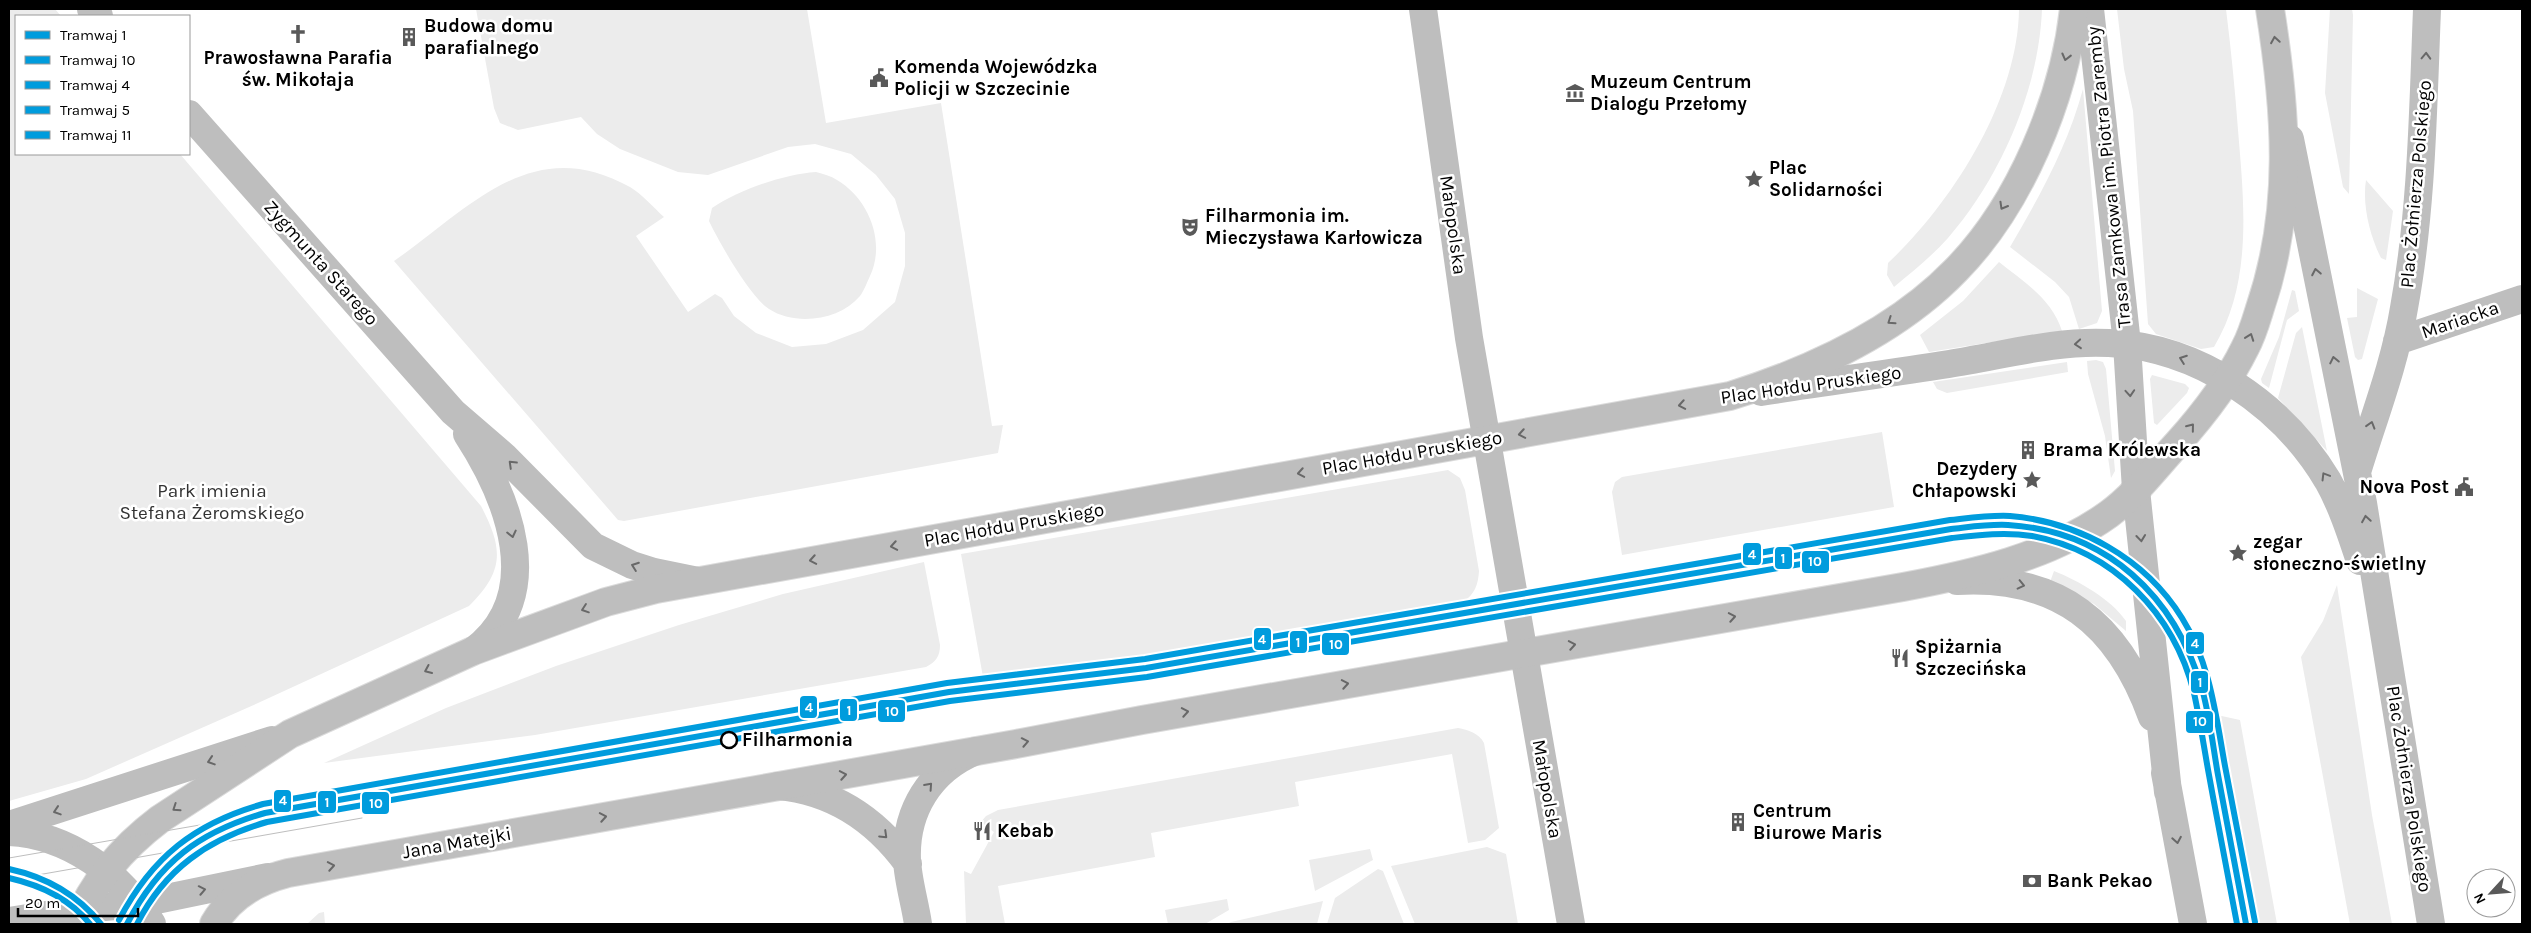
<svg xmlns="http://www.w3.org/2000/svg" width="2531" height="933" font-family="Karla,sans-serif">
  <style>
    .green { fill: #ececec }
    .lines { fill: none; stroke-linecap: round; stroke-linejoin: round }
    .major-casing { stroke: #dbdbdb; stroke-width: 30 }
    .minor { stroke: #bebebe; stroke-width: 28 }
    .major { stroke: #bebebe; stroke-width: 28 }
    .tram { stroke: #bebebe; stroke-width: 1 }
    .tram-1-casing { stroke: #fff; stroke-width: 10 }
    .tram-2-casing { stroke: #fff; stroke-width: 10 }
    .tram-3-casing { stroke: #fff; stroke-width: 10 }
    .tram-4-casing { stroke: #fff; stroke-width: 10 }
    .tram-5-casing { stroke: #fff; stroke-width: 10 }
    .tram-1 { stroke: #009cdd; stroke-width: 6 }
    .tram-2 { stroke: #009cdd; stroke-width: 6 }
    .tram-3 { stroke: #009cdd; stroke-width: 6 }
    .tram-4 { stroke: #009cdd; stroke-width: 6 }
    .tram-5 { stroke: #009cdd; stroke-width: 6 }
    .oneway { stroke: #686868 }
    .stop-dot { fill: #fff; stroke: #000; stroke-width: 2.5 }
    .labels { text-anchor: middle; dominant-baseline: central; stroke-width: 5; stroke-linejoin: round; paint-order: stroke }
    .poi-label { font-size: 19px; font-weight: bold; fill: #000; stroke: #fff; text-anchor: start }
    .street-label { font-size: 19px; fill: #000; stroke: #fff }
    .park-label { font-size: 19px; fill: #333; stroke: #fff }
    .stop-label { font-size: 19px; font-weight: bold; fill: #000; stroke: #fff; text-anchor: start }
    .line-badge { stroke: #fff; stroke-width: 2 }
    .badge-label { font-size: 14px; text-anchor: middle; font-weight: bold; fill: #fff }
  </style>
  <rect width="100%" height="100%" fill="#fff"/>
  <path class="green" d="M9,9h46l6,7h-45v138h164l301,352c22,42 24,65 -12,100l-211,97 -172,76 -77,22z
    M476,9h331l19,114 115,-20 51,323 11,-1 -5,28 -374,68 -6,-1 -224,-259c76,-53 138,-129 236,-74 12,7 23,20 34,30l-28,19 52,76 27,-18 7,4 12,18 22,17 36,14 34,-3 37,-14 32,-28 10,-36v-33l-10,-34 -19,-24 -25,-21 -36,-10 -27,3 -80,28 -30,-3 -58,-23 -23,-15 -16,-17 -63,13 -18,-7 -6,-15z
    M2019,9h23c-3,80 -41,168 -94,229 -16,18 -35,33 -54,49l-7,-12 1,-12c64,-60 130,-163 131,-254z
    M2117,9h109c5,40 9,81 12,121 6,72 15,152 -24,217l-13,2 -45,-15 -8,-10 -15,-213 -9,-42z
    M2330,9h22l1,6 -4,179 -6,-7 -18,-94z
    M2083,89l19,222 -5,12 -18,6 -10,-32 -14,-15 -45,-35c30,-51 58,-102 73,-158z
    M816,172c7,2 15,4 21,8 32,19 49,62 33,96 -3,6 -6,15 -10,20 -21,25 -65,30 -91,13 -19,-12 -50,-67 -60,-88l3,-13c27,-18 72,-34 104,-36z
    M2366,180l27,31 -7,49 -5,-2c-11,-22 -19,-53 -15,-78z
    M1999,262c25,20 53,37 63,69l-133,21 -9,-17 43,-34z
    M2357,288l21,11 -16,60 -4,1 -3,-3 -8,-39 10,-1z
    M2292,290l3,1 4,20 -12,9 -18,68 -7,-5 -1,-4 18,-42z
    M2302,327l25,124 -49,-53 18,-65z
    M2096,360l7,2 3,7 9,102 -4,7 -6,-42 -17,-62 -1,-13z
    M2067,362l1,10 -121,21 -10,-4 -4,-7z
    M2152,375l33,9 4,4 -2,5 -30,32 -3,-2 -4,-44z
    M1882,432l12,75 -272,48 -10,-63 3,-10 7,-5z
    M1448,470l12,8 5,12 14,81c-1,14 -4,23 -16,31l-329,57 -151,18 -22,-123z
    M1906,527l3,19 -328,57 -3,-18z
    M924,562l16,83c0,11 -4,17 -14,22l-391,68 -211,28 122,-55 110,-42 123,-41 104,-31z
    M2054,571c25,10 57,28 72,50v10l-32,-27 -44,-22z
    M2337,585l35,230 20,109h-42l-49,-267 22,-36z
    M2217,715l23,5 37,204h-21z
    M1458,728c10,2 21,5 26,15l15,85 -14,12 -17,3 -16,-89 -157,28 4,24 -148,27 4,24 -157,29 7,38h-39l-2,-53 7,3 23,-42 -14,-9 6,-7 12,-6z
    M1487,847l19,7 12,70h-103l-24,-58z
    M1370,849l3,11 -58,31 -6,-31z
    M1378,869l5,2 21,53h-77l8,-26z
    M1227,899l2,11 -24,14h-37l-3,-14z
    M1323,901l-6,23h-90l4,-2z
    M324,912l1,12h-18l12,-11z"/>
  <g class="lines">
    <g class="major-casing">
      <path id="major" d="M76,924c17,-43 47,-77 84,-105l130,-85 183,-83 133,-49 50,-13 1074,-193c80,-25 167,-65 226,-126 64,-65 108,-171 118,-261
        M214,924c16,-28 43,-43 74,-51l728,-129 126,-24 761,-133c70,-13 146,-30 206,-73 26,-19 46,-46 68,-70 26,-29 51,-61 68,-96 7,-13 11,-27 15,-40 34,-99 26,-198 10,-299"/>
    </g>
    <path class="minor" d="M91,9l8,7
      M1423,9l46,329 102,586
      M2090,9l37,335 9,146 32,302
      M189,114l264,298 52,45 88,89 39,19 22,7 44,9
      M2290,139l73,364 68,421
      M2397,341l125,-42
      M1761,392c63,-10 125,-18 188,-28 52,-8 107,-24 160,-21 90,4 174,62 219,138 14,25 23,53 32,80
      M467,434c41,63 81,162 6,217
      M2358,469c16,-52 37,-106 46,-161 18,-99 19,-199 23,-299
      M1957,581c101,-6 161,42 195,136
      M2165,773l28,151
      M778,786c55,5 98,34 130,78
      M9,825l263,-85
      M9,832c60,3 112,42 143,92
      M9,921l74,-12 54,-5 131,-27
      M918,924c-3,-21 -10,-43 -11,-64 -2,-49 23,-90 69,-109"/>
    <use href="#major" class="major"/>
    <path class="tram" d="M9,858l266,-46
      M9,880l353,-62"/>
    <g class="tram-1-casing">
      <path id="tram-1" d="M127,924c32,-62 72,-92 138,-111l684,-121 197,-24 805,-139c19,-2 38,-5 57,-4 99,6 167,71 194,164 8,28 11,58 16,86 9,50 19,99 28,149"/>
    </g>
    <g class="tram-2-casing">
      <path id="tram-2" d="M137,924c28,-55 71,-85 130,-102l683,-121 197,-24 805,-139c27,-3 53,-6 80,-2 81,15 142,77 162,157 6,27 10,55 15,82 9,50 19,100 28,149"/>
    </g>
    <g class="tram-3-casing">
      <path id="tram-3" d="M119,920c33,-63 76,-97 144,-116l684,-121 198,-24 805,-139c19,-2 40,-5 60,-4 69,6 135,42 172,102 28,44 34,98 43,148 10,52 20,104 30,156"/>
    </g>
    <g class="tram-4-casing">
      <path id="tram-4" d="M9,869c37,8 68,25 92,55"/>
    </g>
    <g class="tram-5-casing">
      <path id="tram-5" d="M9,878c31,7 61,21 81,46"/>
    </g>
    <use href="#tram-1" class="tram-1"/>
    <use href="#tram-2" class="tram-2"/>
    <use href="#tram-3" class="tram-3"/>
    <use href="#tram-4" class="tram-4"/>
    <use href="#tram-5" class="tram-5"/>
  </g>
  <defs><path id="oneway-chevron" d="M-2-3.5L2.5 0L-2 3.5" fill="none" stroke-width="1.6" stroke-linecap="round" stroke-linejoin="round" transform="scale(1.25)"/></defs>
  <g class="oneway">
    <use href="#oneway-chevron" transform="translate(2275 40) rotate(-99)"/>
    <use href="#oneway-chevron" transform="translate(2426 56) rotate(-88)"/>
    <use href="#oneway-chevron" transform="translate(2066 57) rotate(104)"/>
    <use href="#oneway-chevron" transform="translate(2003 206) rotate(120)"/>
    <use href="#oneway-chevron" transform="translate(2316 272) rotate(-101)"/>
    <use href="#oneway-chevron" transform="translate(1891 321) rotate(146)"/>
    <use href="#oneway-chevron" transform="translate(2250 337) rotate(-70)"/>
    <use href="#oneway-chevron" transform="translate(2078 344) rotate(175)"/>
    <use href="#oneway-chevron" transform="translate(2183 359) rotate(-160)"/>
    <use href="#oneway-chevron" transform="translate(2334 360) rotate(-102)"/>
    <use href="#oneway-chevron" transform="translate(2130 393) rotate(86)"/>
    <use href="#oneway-chevron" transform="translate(1682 405) rotate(170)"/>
    <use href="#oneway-chevron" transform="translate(2371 425) rotate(-73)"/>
    <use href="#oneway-chevron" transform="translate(2191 427) rotate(-51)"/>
    <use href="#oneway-chevron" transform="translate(1522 434) rotate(170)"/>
    <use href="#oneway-chevron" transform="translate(512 464) rotate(-136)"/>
    <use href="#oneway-chevron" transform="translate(1301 473) rotate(170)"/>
    <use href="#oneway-chevron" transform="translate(2325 476) rotate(-121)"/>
    <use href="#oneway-chevron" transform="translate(2366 519) rotate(-99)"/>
    <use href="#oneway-chevron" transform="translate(512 534) rotate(77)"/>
    <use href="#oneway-chevron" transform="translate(2141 538) rotate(84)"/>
    <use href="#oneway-chevron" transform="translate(894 546) rotate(170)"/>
    <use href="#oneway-chevron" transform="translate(813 560) rotate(170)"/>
    <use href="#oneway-chevron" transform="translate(635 566) rotate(-160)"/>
    <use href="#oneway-chevron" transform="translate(2021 585) rotate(13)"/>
    <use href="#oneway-chevron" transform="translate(585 609) rotate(161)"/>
    <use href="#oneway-chevron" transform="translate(1732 617) rotate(-10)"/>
    <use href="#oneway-chevron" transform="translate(1572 645) rotate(-10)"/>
    <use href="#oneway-chevron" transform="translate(428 670) rotate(156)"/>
    <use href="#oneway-chevron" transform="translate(1345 684) rotate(-10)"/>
    <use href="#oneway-chevron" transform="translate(1185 712) rotate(-10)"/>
    <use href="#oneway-chevron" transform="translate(1025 742) rotate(-11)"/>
    <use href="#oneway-chevron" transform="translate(211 761) rotate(162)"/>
    <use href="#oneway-chevron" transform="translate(843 775) rotate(-10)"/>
    <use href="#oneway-chevron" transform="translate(929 786) rotate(-48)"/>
    <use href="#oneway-chevron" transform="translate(176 808) rotate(146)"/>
    <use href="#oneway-chevron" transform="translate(57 811) rotate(162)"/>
    <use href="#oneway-chevron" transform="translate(603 817) rotate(-10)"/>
    <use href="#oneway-chevron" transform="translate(884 835) rotate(44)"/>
    <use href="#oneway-chevron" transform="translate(2177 840) rotate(80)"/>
    <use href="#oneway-chevron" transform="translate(331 866) rotate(-10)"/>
    <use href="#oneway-chevron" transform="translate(202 890) rotate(-11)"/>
  </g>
  <defs>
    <g id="church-bare" transform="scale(1.5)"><path d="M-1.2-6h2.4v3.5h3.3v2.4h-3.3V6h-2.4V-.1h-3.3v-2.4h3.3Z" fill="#595959" stroke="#fff" stroke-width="2.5" paint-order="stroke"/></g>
    <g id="building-bare" transform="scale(1.5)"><path d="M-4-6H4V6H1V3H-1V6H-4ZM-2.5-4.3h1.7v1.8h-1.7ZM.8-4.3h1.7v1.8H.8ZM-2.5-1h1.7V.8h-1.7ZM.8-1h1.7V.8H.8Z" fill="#595959" stroke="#fff" stroke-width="2.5" paint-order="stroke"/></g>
    <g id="civic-bare" transform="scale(1.5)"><path d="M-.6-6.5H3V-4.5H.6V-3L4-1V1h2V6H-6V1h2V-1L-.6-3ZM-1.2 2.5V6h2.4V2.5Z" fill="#595959" stroke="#fff" stroke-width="2.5" paint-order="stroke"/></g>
    <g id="museum-bare" transform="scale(1.5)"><path d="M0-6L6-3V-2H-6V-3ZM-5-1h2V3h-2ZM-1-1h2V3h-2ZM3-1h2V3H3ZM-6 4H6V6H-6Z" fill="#595959" stroke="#fff" stroke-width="2.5" paint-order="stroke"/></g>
    <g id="sight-bare" transform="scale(1.5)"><path d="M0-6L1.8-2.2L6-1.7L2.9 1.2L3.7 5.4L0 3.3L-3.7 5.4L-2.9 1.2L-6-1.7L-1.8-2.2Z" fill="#595959" stroke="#fff" stroke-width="2.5" paint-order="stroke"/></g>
    <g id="theatre-bare" transform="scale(1.5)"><path d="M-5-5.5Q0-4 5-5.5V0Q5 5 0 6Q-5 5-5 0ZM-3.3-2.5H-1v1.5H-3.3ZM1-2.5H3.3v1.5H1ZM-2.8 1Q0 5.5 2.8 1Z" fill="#595959" stroke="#fff" stroke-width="2.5" paint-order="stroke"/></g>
    <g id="restaurant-bare" transform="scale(1.5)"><path d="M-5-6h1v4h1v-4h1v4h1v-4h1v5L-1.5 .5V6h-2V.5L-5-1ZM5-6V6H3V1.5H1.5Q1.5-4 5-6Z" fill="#595959" stroke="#fff" stroke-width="2.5" paint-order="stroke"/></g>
    <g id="bank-bare" transform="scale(1.5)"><path d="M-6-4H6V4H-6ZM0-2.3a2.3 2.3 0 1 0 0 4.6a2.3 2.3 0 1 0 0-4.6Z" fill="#595959" stroke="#fff" stroke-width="2.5" paint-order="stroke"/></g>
  </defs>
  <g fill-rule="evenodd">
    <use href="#church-bare" x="298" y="34"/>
    <use href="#building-bare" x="409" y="37"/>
    <use href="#civic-bare" x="879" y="78"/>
    <use href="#museum-bare" x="1575" y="93"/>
    <use href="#sight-bare" x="1754" y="179"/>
    <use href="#theatre-bare" x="1190" y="227"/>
    <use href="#building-bare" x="2028" y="450"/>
    <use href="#sight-bare" x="2032" y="480"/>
    <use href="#civic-bare" x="2464" y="487"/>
    <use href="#sight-bare" x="2238" y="553"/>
    <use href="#restaurant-bare" x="1900" y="658"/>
    <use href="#building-bare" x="1738" y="822"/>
    <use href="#restaurant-bare" x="982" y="831"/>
    <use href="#bank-bare" x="2032" y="881"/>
  </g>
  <circle class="stop-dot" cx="729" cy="740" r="8"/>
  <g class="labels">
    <g class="poi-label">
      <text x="424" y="26">Budowa domu<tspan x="424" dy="22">parafialnego</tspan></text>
      <text x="298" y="58" text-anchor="middle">Prawosławna Parafia<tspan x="298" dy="22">św. Mikołaja</tspan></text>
      <text x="894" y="67">Komenda Wojewódzka<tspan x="894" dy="22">Policji w Szczecinie</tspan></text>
      <text x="1590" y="82">Muzeum Centrum<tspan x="1590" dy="22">Dialogu Przełomy</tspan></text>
      <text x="1769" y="168">Plac<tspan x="1769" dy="22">Solidarności</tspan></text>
      <text x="1205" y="216">Filharmonia im.<tspan x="1205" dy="22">Mieczysława Karłowicza</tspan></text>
      <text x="2043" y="450">Brama Królewska</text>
      <text x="2017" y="469" text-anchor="end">Dezydery<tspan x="2017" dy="22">Chłapowski</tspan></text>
      <text x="2449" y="487" text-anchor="end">Nova Post</text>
      <text x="2253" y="542">zegar<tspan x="2253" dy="22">słoneczno-świetlny</tspan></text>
      <text x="1915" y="647">Spiżarnia<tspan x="1915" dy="22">Szczecińska</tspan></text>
      <text x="1753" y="811">Centrum<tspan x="1753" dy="22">Biurowe Maris</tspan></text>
      <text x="997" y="831">Kebab</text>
      <text x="2047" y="881">Bank Pekao</text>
    </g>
    <g class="street-label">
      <text transform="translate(2109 177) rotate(-96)">Trasa Zamkowa im. Piotra Zaremby</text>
      <text transform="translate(2416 184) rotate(-85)">Plac Żołnierza Polskiego</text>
      <text transform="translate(1453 225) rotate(82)">Małopolska</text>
      <text transform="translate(321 263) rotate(48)">Zygmunta Starego</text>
      <text transform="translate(2460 320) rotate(-19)">Mariacka</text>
      <text transform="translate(1811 385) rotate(-8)">Plac Hołdu Pruskiego</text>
      <text transform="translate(1412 453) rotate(-10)">Plac Hołdu Pruskiego</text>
      <text transform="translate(1014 525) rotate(-10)">Plac Hołdu Pruskiego</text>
      <text transform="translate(1547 789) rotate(80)">Małopolska</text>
      <text transform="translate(2409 789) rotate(81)">Plac Żołnierza Polskiego</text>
      <text transform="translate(457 843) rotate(-10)">Jana Matejki</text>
    </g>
    <g class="park-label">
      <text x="212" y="491">Park imienia<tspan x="212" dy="22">Stefana Żeromskiego</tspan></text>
    </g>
    <g class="stop-label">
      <text x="742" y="740">Filharmonia</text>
    </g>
  </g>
  <g class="line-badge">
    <rect x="1742" y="542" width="20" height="24" rx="5" fill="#009cdd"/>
    <rect x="1774" y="546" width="19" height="24" rx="5" fill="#009cdd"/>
    <rect x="1801" y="550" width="29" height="24" rx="5" fill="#009cdd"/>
    <rect x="1253" y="627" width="19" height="24" rx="5" fill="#009cdd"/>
    <rect x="1289" y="630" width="19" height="24" rx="5" fill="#009cdd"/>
    <rect x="2185" y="631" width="20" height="24" rx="5" fill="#009cdd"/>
    <rect x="1321" y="632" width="29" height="24" rx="5" fill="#009cdd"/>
    <rect x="2190" y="670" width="19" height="24" rx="5" fill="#009cdd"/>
    <rect x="799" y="695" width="19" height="24" rx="5" fill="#009cdd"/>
    <rect x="839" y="698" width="19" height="24" rx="5" fill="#009cdd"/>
    <rect x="877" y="699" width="29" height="24" rx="5" fill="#009cdd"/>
    <rect x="2185" y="710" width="29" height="24" rx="5" fill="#009cdd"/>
    <rect x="273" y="789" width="19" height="24" rx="5" fill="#009cdd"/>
    <rect x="317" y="790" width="20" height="24" rx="5" fill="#009cdd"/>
    <rect x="361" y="791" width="29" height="24" rx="5" fill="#009cdd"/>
  </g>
  <g class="badge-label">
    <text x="1752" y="559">4</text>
    <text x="1783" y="563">1</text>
    <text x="1815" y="566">10</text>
    <text x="1262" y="644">4</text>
    <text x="1298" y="647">1</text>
    <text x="2195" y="648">4</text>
    <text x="1336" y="649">10</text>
    <text x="2200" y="687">1</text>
    <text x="809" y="712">4</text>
    <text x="849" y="715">1</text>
    <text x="892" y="716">10</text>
    <text x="2200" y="726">10</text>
    <text x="283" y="805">4</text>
    <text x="327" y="807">1</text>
    <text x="376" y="808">10</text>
  </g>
  <rect width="2531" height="933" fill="none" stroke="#000000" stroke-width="20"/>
  <rect x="15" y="15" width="175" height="140" fill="#ffffff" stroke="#999999"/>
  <rect x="25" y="31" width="25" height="8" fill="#009cdd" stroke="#999999"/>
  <text x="60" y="40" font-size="15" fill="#000000">Tramwaj 1</text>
  <rect x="25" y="56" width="25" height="8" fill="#009cdd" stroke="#999999"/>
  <text x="60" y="65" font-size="15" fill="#000000">Tramwaj 10</text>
  <rect x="25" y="81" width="25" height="8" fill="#009cdd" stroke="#999999"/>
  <text x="60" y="90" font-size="15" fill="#000000">Tramwaj 4</text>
  <rect x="25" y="106" width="25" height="8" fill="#009cdd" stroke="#999999"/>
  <text x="60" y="115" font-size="15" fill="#000000">Tramwaj 5</text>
  <rect x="25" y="131" width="25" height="8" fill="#009cdd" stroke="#999999"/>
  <text x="60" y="140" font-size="15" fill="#000000">Tramwaj 11</text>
  <g transform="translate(2491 893) rotate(244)"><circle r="24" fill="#ffffff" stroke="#999999"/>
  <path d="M0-4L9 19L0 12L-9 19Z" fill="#595959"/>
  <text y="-8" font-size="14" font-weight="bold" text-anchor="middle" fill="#000000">N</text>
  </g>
  <path d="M18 908v8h120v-8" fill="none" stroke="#000000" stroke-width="2.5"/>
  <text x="25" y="908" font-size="15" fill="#000000" stroke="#ffffff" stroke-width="4" paint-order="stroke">20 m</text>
</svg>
